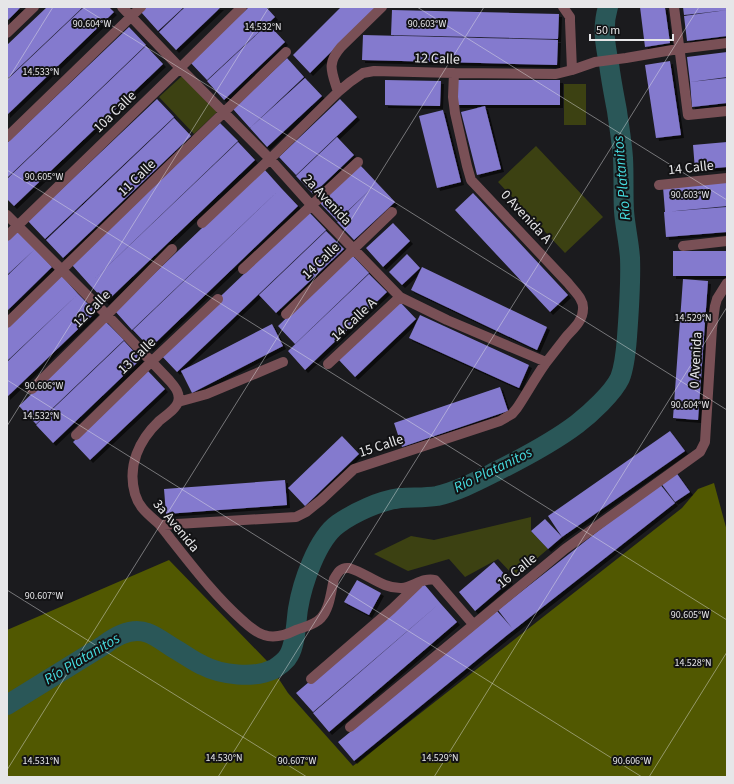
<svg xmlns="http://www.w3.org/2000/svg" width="734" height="784" font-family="'Source Sans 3',sans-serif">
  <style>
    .green { fill: #3c4112 }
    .forest { fill: #515801 }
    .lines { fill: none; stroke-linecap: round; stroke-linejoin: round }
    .river { stroke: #2a5758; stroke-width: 20 }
    .building { fill: #847ace; filter: url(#shadow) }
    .minor { stroke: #795056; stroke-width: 10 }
    .ticks { fill: none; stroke: #e6e6e8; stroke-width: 1; stroke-opacity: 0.45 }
    .labels { text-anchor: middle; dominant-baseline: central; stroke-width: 4; stroke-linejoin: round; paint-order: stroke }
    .street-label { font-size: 14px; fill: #e6e6e8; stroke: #121214 }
    .water-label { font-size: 15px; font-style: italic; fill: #46dcdf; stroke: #121214 }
    .ticks-label { font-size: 10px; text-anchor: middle; fill: #e6e6e8; stroke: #121214; stroke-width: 4; stroke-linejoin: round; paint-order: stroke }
  </style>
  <defs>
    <filter id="shadow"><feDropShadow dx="3" dy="3" stdDeviation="0" flood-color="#0009"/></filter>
  </defs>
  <rect width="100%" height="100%" fill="#1b1b1e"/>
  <path class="green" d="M182,76l35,36 -23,22 -35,-37z
    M564,84h22v41h-22z
    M536,146l67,71 -38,36 -67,-71z
    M531,517v14l17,18 -33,28 -17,-18 -33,18 -16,-18 -41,12 -34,-17 37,-18 23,4z"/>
  <path class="forest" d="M714,483l13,48v246h-720v-147l162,-70 98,101 21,32 65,73 329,-258 16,-19z"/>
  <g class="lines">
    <path class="river" d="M7,705l97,-60c13,-10 28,-18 44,-12 7,2 20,12 27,16 9,5 18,12 27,16 19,10 52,14 72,4 6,-4 12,-8 15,-14 7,-12 7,-33 9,-46 4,-25 19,-70 40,-85 17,-12 41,-23 62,-26 12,-1 25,0 37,-2 21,-5 40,-15 58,-24 28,-14 57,-29 82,-48 13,-10 36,-31 43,-46 5,-13 6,-28 7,-41 2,-27 4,-53 3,-79 -1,-16 -5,-32 -6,-47 -1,-18 0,-36 -1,-53 -1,-16 -4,-32 -6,-47 -3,-16 -6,-31 -8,-47 -4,-20 -7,-37 -1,-57"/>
  </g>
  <path class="building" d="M7,7h14l-14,14z
    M47,7h36l-76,72v-34z
    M84,7h25l5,5 -107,103v-35z
    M147,7h37l-26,24 -17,-19z
    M185,7h36l-45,43 -17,-18z
    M249,7h17l9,10 -68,63 -17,-18z
    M341,7h35l-66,66 -17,-18z
    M640,7h25l5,36 -25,4z
    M683,7h44v3l-43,5z
    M392,10l167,4 -1,25 -167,-4z
    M727,10v26l-40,5 -3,-25z
    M268,24l17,18 -61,58 -17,-19z
    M129,27l17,18 -139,133v-35z
    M363,35l195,5 -1,25 -195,-5z
    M146,46l17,18 -149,142 -7,-7v-20z
    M727,52v25l-37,5 -3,-25z
    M287,58l17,19 -54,51 -17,-19z
    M670,61l11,74 -25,3 -11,-73z
    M305,78l17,18 -55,51 -17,-19z
    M727,78v25l-35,4 -2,-25z
    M385,80l56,1 -1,25 -55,-1z
    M458,80h102v25h-103z
    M157,99l17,18 -129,122 -17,-18z
    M340,99l17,18 -61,58 -17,-18z
    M485,106l16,63 -24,6 -16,-63z
    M443,110l18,72 -24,6 -18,-72z
    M174,118l17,18 -128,122 -17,-18z
    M220,123l18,18 -149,143 -17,-19z
    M337,137l17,18 -41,39 -17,-18z
    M238,142l17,18 -149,142 -17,-18z
    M727,142v25l-32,3 -2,-25z
    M360,165l17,18 -40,38 -17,-18z
    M264,169l17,19 -149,142 -17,-19z
    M727,181v25l-62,6 -2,-25z
    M377,183l18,19 -41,38 -17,-18z
    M281,188l17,18 -148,142 -17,-18z
    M473,193l95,102 -18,17 -95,-102z
    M727,207v25l-61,5 -2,-25z
    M309,212l17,18 -149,142 -17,-18z
    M393,223l17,18 -27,26 -17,-19z
    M18,230l17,19 -28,26v-35z
    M326,231l18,18 -68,64 -17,-18z
    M35,249l17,18 -45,44v-35z
    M673,251h54v25h-54z
    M407,254l13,14 -18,17 -13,-13z
    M352,255l17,18 -74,71 -17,-18z
    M422,267l125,60 -10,23 -126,-60z
    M369,274l18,18 -82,78 -17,-19z
    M61,275l17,19 -71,67v-34z
    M683,279l25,2 -10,139 -25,-2z
    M78,294l18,18 -89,85v-35z
    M399,301l17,18 -61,58 -17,-18z
    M420,315l109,50 -10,23 -110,-50z
    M106,322l18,18 -88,84 -17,-18z
    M272,324l11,22 -91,47 -11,-22z
    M124,341l17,18 -88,84 -17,-18z
    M148,371l17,18 -75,71 -17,-18z
    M500,387l8,24 -106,36 -8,-24z
    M670,431l15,20 -123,86 -14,-21z
    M342,436l17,18 -54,52 -17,-18z
    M675,471l15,21 -15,10 -15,-20z
    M285,480l2,25 -121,9 -2,-25z
    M659,483l16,20 -169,133 -152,125 -16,-19 159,-131 15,17 -14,-18z
    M545,519l17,18 -14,12 -17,-18z
    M494,562l16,19 -35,30 -16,-19z
    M357,580l24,13 -12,22 -25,-13z
    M424,584l16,19 -127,109 -17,-19z
    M440,603l17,19 -128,110 -16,-19z"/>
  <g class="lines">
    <path class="minor" d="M122,7l58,61 90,91 42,47 88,91 47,23 99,42
      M563,7l7,10v4l2,49
      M674,7l14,108 39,-4
      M7,33l27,-26
      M338,92c-6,-20 -12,-28 3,-45l41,-40
      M7,137l134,-130
      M659,185l68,-7
      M7,215l100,100 62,65c5,6 12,13 9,22 -2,7 -13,14 -19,19 -20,19 -32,45 -24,73 4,14 14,21 24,30 4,5 8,10 11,14 23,29 45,58 72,82 7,6 14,13 22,15 11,4 22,0 32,-5 8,-3 19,-5 25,-12 9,-10 10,-27 13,-39 4,-7 7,-12 15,-11 18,5 33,21 53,20 11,-1 21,-11 33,-8l38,44
      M202,223l68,-64 68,-67 12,-10 13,-9 11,-2 80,2 102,1 16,-4 23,-8 31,-4 52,-9 49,-6
      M7,236l173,-168 62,-61
      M683,246l44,-5
      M243,269l115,-107
      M286,314l106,-102
      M7,323l279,-271
      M328,364l72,-67
      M32,389l75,-74 65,-66
      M178,402l29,-8 76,-32
      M76,435l75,-73 67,-63
      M160,525l136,-8 10,-5 15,-12 33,-31 146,-48 12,-7 5,-6c10,-15 18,-30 28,-44 7,-9 14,-18 21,-27 7,-8 17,-16 17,-28 1,-10 -9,-18 -15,-26l-97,-103 -4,-14 -12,-53 -2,-16 1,-24
      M311,679l81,-70 26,-25
      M350,727l215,-178 135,-97 5,-10 7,-114 3,-22 2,-7 10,-16"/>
  </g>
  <path class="ticks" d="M82,7l645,403M417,7l310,193M7,81l46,-74M7,170l720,450M7,380l635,397M7,426l262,-419M7,590l300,187M7,770l477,-763M218,777l481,-770M434,777l293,-470M649,777l78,-125"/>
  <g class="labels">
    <g class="street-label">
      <text transform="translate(437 59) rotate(2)">12 Calle</text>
      <text transform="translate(115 112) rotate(-44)">10a Calle</text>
      <text transform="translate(691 168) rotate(-6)">14 Calle</text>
      <text transform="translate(137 178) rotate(-44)">11 Calle</text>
      <text transform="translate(327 200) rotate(47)">2a Avenida</text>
      <text transform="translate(526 217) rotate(47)">0 Avenida A</text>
      <text transform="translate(321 261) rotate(-44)">14 Calle</text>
      <text transform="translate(92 309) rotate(-45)">12 Calle</text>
      <text transform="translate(354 320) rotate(-43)">14 Calle A</text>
      <text transform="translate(137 356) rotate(-44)">13 Calle</text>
      <text transform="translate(696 360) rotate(-87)">0 Avenida</text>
      <text transform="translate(381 446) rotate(-18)">15 Calle</text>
      <text transform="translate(176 526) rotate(50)">3a Avenida</text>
      <text transform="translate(517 571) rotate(-39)">16 Calle</text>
    </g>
    <g class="water-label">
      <text transform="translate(622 178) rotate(-95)">Río Platanitos</text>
      <text transform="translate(493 470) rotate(-26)">Río Platanitos</text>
      <text transform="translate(82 659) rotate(-31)">Río Platanitos</text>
    </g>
  </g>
  <g class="ticks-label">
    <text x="92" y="27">90.604°W</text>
    <text x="427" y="27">90.603°W</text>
    <text x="263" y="30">14.532°N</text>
    <text x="41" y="75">14.533°N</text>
    <text x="44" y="180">90.605°W</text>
    <text x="690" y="198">90.603°W</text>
    <text x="693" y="321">14.529°N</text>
    <text x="44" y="389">90.606°W</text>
    <text x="690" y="408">90.604°W</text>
    <text x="41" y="419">14.532°N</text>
    <text x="44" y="599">90.607°W</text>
    <text x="690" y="618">90.605°W</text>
    <text x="693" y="666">14.528°N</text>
    <text x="224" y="761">14.530°N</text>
    <text x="440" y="761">14.529°N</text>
    <text x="41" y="764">14.531°N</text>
    <text x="297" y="764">90.607°W</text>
    <text x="632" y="764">90.606°W</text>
  </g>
  <rect width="734" height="784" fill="none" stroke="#e6e6e8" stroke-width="16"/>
  <path d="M590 34v6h83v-6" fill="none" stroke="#e6e6e8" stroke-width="2"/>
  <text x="596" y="34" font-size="12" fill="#e6e6e8" stroke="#121214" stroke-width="3" paint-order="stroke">50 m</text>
</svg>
